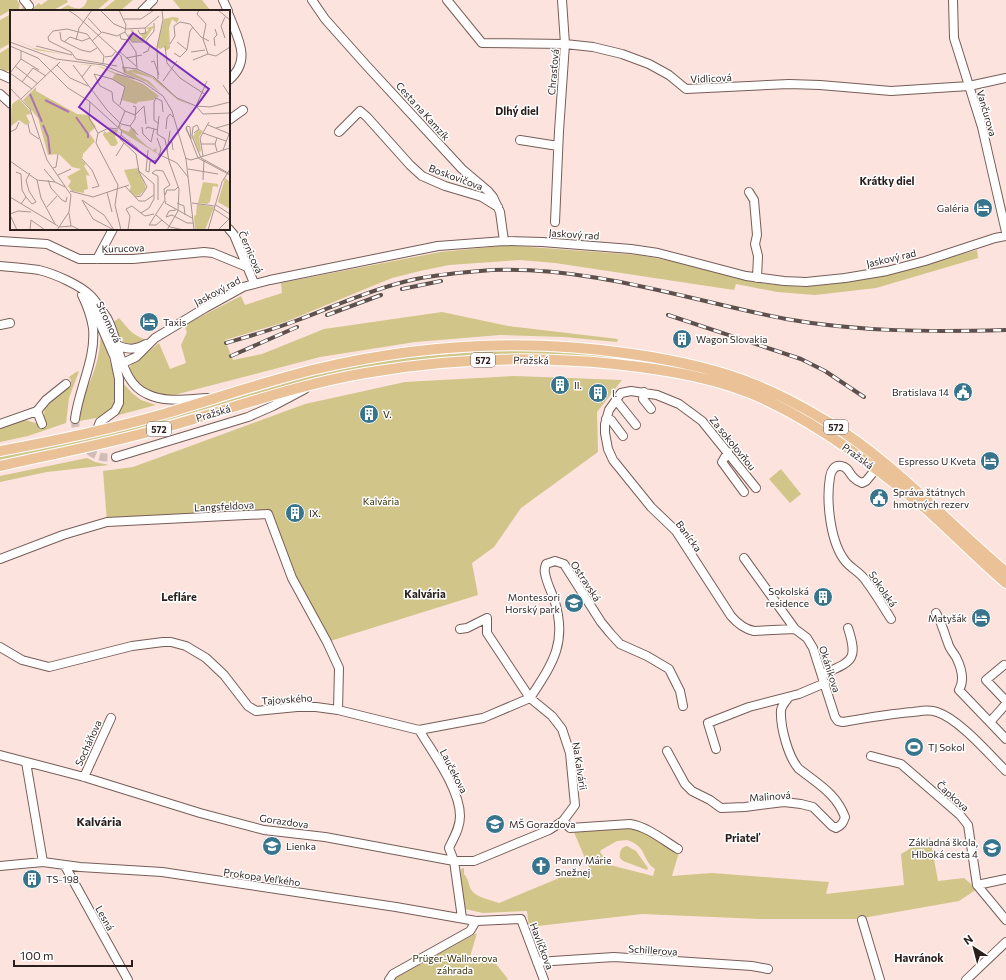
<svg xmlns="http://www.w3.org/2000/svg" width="1006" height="980" font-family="Commissioner,sans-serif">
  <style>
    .green { fill: #d1c589; fill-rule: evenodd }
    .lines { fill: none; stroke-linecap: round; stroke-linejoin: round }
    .minor-tunnel { stroke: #d2bcb7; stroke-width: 8; stroke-dasharray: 8 4; stroke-linecap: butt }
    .minor-casing { stroke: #775d57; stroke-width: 10 }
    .major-casing { stroke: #fff; stroke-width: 12 }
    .minor { stroke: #fff; stroke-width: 8 }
    .major { stroke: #ebc298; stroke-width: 10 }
    .rail-casing { stroke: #5e504d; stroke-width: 4 }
    .rail { stroke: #fff; stroke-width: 2.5; stroke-dasharray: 8; stroke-linecap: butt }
    .labels { text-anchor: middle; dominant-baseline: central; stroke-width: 3; stroke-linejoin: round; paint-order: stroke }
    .shield { fill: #fff; stroke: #6a6261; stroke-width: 1 }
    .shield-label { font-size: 9px; font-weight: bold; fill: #2a1f1d }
    .street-label { font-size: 10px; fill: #2a1f1d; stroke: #fff }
    .poi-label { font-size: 10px; fill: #2a1f1d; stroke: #fff; text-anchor: start }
    .park-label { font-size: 10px; fill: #362e08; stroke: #fff }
    .neighbourhood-label { font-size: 11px; font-weight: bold; fill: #2a1f1d; stroke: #fff }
    .quarter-label { font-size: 12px; font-weight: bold; fill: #2a1f1d; stroke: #fff }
    .inset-river { fill: none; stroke: #ad75af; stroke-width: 2 }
    .inset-road { fill: none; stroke: #a89591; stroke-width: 1 }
    .view { fill: #7b2cbf; fill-opacity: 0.15; stroke: #7b2cbf; stroke-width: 2 }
    .inset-edge { fill: none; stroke: #2a1f1d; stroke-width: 2 }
  </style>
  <rect width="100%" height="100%" fill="#fce3de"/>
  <path class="green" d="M0,0h17l3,5 -2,6h-9l-9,5z
    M48,0h19l1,2 -16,9h-31l2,-5 9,3 7,-6 2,2z
    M87,0h22l-13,11h-39l11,-6c8,5 16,6 19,-5z
    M115,0h18l-13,11h-19z
    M173,0h29l9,11h-29z
    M11,14v29l-11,6v-29z
    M11,46v23l-6,3 -5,-4v-15z
    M501,246h15l123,9 32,6 69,18 28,5 33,3 32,-3 37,-6 47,-10 38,-12 22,-6 1,8 -102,30 -61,7 -38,-3 -41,-8 -2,6 -179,-27 -35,-3 -71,5 -29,6 -28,7 -107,44 -60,18 8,20 29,-6 62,-25 118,-17 66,14 110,13 -1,3 -53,-5 -64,-2 -85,7 -95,15 -146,38c-24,0 -33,-3 -45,-25l2,-5 28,-22 11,26 16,-6 -5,-18 6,-13 -3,-7 57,-29 4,9 37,-12 -1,-10 159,-31z
    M119,318c8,9 13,17 25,21 -18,12 -26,1 -32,-16z
    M101,334c4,6 5,14 7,21 5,15 15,44 2,56 -7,7 -21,8 -30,10 -2,-19 10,-36 15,-53 4,-11 5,-23 6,-34z
    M504,350l46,1 59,5 56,9 -116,-10 -45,-1 -50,3 -94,12 -51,11 -45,12 -154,45 -110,25v-6l86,-17 94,-25 127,-37 53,-12 53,-8z
    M79,371l-10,27 -3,25 -38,13 -28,6v-14l25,-8 18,5 2,-21 25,-18 1,-6 -2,-3 7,-5z
    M514,376l108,4 -25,32 1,40 -77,56 -27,39 -22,16 6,32 -151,47 -35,-64 -24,-64 -161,8 -4,-51 30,-4 172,-63 100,-22z
    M123,383l9,10 9,7 15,5 -41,11z
    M87,458l8,4 14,3 -62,7 -47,10v-6z
    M781,469l20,25 -11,9 -21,-24z
    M636,826l43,26 -7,24 40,-3 117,9 -3,12 78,-9 -3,-31 29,-17 8,44 26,-3 13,11 -18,12 -102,18h-97l-118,-5 -113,13 -2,-16 -44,2 -18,-4 -5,-34 1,-6 3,-1v6c6,7 4,12 8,17 6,7 19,9 27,12l65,-27 29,1 -20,-47zM627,840c21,7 14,19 28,29l-2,7 -43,-11 -10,-13 1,-2 16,-9z
    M627,846l9,5 12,17 -1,2 -24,-9 -3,-3c-1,-6 1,-11 7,-12z
    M477,933l-7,24 26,7 12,15 -1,1h-111l-3,-1z"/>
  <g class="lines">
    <path class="minor-tunnel" d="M75,419c0,24 16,42 41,38"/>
    <g class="minor-casing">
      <path id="minor" d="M24,0l5,6
        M223,0l5,11
        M312,0l13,19 41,46 96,104 26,22 5,6 7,15 4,29
        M447,0l35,43 83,1 28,3 29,7 27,10 20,11 17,14 103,-5 31,1 71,6 78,-5 37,-8
        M953,0l1,38 28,89 24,105
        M142,11l11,-11
        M229,15c9,24 23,45 0,65
        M0,74l11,5
        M0,94l11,10
        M229,120l14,-10
        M339,132l21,-21 7,6 43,48 12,11 23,10 37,11 16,10
        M520,140l38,6
        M749,192l5,8 3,35 -2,9 3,12 -1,22
        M555,222l4,-91 6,-87 -3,-44
        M229,229l5,6 20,48
        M0,241l47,3 32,15h54l71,-7 9,1 34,14
        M97,259l16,-30
        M0,266c13,1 27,2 39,4 16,4 41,15 52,26 6,6 11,15 16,22 6,11 9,25 13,38 5,15 11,31 27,38 18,9 41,5 60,4
        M89,302l3,3 22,51 9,7
        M0,325l10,-2
        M117,345c11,5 18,5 29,-1
        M123,363l13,-6 19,-19 50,-30 38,-21 27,-7 168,-34 66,-5 38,1 89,7 27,4 88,23 38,5 22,1 39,-4 42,-7 38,-10 70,-23 11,-2
        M644,392l-1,7 8,10
        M616,400l20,25
        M37,411l5,13
        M75,419c4,-31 21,-60 18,-91 -2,-12 -6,-23 -11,-33
        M606,419l5,1 12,16
        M0,424l37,-13 9,-11 20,-16
        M96,432l4,-10 15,-11 4,-8v-24l-5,-24
        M728,452l-6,10 22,30
        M116,457l132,-40 25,-11 32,-17
        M876,469l-10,12 -4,2c-3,-1 -6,-3 -8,-5 -5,-4 -5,-11 -13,-12 -7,-1 -10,5 -11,11 -4,24 0,66 16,85 6,7 15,11 20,19 9,12 17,25 25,38
        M756,488l-54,-67 -23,-17 -22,-9 -26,-4 -10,2 -12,17 -4,14v9l3,16 5,11 38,47 25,24 55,85c6,7 13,13 23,15l41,-2
        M744,558l51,71 12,9 6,10 22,69 3,4 5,1c23,-4 46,-8 70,-10 8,-1 16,-3 24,0 22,7 52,42 69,59
        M0,559l63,-24 44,-13 161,-8 24,64 35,64 12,26 -1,42
        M936,613c7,12 7,17 12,30 1,5 5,9 8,14 5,10 9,23 3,33l47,49
        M0,647l22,13 27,7 83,-21 31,-4h8l15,4 20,12 18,17 24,31 8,5 41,-4h19l22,3 81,20 64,-12 47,-20
        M1004,665l-18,15 20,21
        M822,675c29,-14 37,-13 26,-47
        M530,698c23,-35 38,-56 24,-99 -3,-8 -8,-18 -9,-26 -1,-3 0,-6 1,-9l9,-3 9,3 37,58 9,11 10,11 27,12 22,13 11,22 3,15
        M990,722l16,-18
        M419,730c14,23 41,59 41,86 0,12 -6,21 -11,32l5,13 8,57
        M716,749l-8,-26 41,-16 50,-13 26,-11
        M667,751l18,33 7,7 18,9 11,8 24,-1 39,-5 17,2 12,3 19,19 4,2c6,-3 7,-5 9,-11 -7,-18 -18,-27 -34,-39 -4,-3 -8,-6 -12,-9 -11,-12 -19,-43 -18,-59 1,-5 5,-9 8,-13
        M0,755l84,22 116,36 64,17 61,7 129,24h20l75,-31 14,-9 12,-16 -5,-52 -8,-24 -10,-13 -22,-18 -43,-65v-15l-20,10 -7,1
        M871,756l30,8 59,51 8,10 9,60
        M26,762l17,100
        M84,777l27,-59
        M563,821l7,7 60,-4c18,3 33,16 48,25
        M0,866l43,-4 37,5 82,5 234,35 80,14 45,-2 23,61
        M65,866l63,114
        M977,885l29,35
        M977,885l29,-6
        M862,920l18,60
        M537,962l77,-5 138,9 16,3
        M389,980l4,-6 77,-43 6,-10
        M966,980l40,-38"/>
    </g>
    <g class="major-casing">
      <path id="major" d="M0,451c54,-10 107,-21 160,-36 51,-15 100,-32 152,-45 104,-25 214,-32 320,-16 41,6 82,14 121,30 26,10 50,23 73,37 67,40 120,101 180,151
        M0,466c53,-12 107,-22 159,-37 69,-19 136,-44 206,-56 83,-15 167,-17 250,-9 52,6 106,14 153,37 58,28 109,67 158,108 27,24 52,50 80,74"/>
    </g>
    <use href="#minor" class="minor"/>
    <use href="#major" class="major"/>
    <g class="rail-casing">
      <path id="rail" d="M402,289l39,-8
        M327,315l54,-20
        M668,315l133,44 24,12 39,26
        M226,343c24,-7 49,-14 72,-23 39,-15 77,-32 118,-41 24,-5 50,-7 75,-9 101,-4 197,30 295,49 73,13 147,13 220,11
        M231,356l66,-29"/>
    </g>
    <use href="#rail" class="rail"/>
  </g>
  <defs>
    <g id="hotel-disc" transform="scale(1)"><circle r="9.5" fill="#38748c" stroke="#fff"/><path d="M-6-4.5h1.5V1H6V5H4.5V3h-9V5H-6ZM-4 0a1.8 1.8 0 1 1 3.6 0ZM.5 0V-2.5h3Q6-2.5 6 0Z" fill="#fff"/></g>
    <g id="building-disc" transform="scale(1)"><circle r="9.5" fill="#38748c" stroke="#fff"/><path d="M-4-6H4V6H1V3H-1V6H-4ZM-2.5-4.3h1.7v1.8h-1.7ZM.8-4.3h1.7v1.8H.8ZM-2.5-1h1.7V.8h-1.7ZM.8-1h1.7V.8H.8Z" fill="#fff"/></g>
    <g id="civic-disc" transform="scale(1)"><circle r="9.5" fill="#38748c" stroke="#fff"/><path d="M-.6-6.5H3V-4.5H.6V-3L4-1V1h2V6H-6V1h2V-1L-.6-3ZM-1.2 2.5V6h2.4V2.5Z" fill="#fff"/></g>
    <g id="school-disc" transform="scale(1)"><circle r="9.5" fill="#38748c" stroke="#fff"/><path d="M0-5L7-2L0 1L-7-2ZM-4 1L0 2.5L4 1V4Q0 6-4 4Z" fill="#fff"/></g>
    <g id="stadium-disc" transform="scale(1)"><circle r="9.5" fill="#38748c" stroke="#fff"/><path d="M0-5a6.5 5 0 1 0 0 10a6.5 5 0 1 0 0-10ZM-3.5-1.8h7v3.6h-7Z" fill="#fff"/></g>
    <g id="church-disc" transform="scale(1)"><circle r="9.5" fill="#38748c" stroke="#fff"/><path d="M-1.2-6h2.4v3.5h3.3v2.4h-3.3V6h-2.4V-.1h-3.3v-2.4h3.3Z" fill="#fff"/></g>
  </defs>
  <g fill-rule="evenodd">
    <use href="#hotel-disc" x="983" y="208"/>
    <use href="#hotel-disc" x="149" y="322"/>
    <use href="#building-disc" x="682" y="339"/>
    <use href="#building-disc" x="560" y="385"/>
    <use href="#civic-disc" x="963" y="392"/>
    <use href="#building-disc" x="598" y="393"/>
    <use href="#building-disc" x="369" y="414"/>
    <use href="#hotel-disc" x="990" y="461"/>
    <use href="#civic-disc" x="879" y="498"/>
    <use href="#building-disc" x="295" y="513"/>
    <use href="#building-disc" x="823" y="597"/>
    <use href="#school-disc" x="574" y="603"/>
    <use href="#hotel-disc" x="981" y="618"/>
    <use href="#stadium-disc" x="914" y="747"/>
    <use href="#school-disc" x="495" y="824"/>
    <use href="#school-disc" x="272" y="846"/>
    <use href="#school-disc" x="992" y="848"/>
    <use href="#church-disc" x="541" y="866"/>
    <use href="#building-disc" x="32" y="879"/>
  </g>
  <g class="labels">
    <g class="shield">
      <rect x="471" y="353" width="24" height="14" rx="3"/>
      <rect x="824" y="420" width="24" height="14" rx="3"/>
      <rect x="147" y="422" width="24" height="14" rx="3"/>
    </g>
    <g class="shield-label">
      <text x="483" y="360">572</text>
      <text x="836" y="427">572</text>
      <text x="159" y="429">572</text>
    </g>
    <g class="street-label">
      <text transform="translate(553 72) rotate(-85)">Chrasťová</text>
      <text transform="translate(711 78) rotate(-3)">Vidlicová</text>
      <text transform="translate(423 111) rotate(48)">Cesta na Kamzík</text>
      <text transform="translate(987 113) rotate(74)">Vančurova</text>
      <text transform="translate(456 177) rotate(20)">Boskovičova</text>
      <text transform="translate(574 234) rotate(4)">Jaskový rad</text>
      <text transform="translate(123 248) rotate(-2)">Kurucova</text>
      <text transform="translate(251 252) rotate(66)">Černicová</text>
      <text transform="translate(891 258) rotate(-13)">Jaskový rad</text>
      <text transform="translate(217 291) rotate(-28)">Jaskový rad</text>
      <text transform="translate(109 322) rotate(65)">Stromová</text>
      <text transform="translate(531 360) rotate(1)">Pražská</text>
      <text transform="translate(213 413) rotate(-17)">Pražská</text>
      <text transform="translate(733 443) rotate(51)">Za sokolovňou</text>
      <text transform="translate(858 456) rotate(36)">Pražská</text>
      <text transform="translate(224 506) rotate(-3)">Langsfeldova</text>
      <text transform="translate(689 536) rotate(54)">Banícka</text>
      <text transform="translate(586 581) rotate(57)">Ostravská</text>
      <text transform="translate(883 589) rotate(56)">Sokolská</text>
      <text transform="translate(830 669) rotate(72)">Okánikova</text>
      <text transform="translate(287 699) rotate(-4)">Tajovského</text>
      <text transform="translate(88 743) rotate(-65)">Socháňova</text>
      <text transform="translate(580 766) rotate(81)">Na Kalvárii</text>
      <text transform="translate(454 771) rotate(63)">Laučekova</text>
      <text transform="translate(770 796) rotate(-4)">Malinová</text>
      <text transform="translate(953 796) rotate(42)">Čapkova</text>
      <text transform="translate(284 821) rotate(8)">Gorazdova</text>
      <text transform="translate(262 877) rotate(8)">Prokopa Veľkého</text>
      <text transform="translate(105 918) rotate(61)">Lesná</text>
      <text transform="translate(542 946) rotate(69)">Havlíčkova</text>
      <text transform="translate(653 950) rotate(4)">Schillerova</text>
    </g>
    <g class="poi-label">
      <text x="969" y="208" text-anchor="end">Galéria</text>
      <text x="163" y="322">Taxis</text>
      <text x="696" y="339">Wagon Slovakia</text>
      <text x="574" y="385">II.</text>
      <text x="949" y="392" text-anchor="end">Bratislava 14</text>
      <text x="612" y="393">I.</text>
      <text x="383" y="414">V.</text>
      <text x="976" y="461" text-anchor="end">Espresso U Kveta</text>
      <text x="893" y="492">Správa štátnych<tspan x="893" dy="12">hmotných rezerv</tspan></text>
      <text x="309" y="513">IX.</text>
      <text x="809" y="591" text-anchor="end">Sokolská<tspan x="809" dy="12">residence</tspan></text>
      <text x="560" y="597" text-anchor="end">Montessori<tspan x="560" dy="12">Horský park</tspan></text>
      <text x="967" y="618" text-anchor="end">Matyšák</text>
      <text x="928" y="747">TJ Sokol</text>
      <text x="509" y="824">MŠ Gorazdova</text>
      <text x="978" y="842" text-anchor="end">Základná škola,<tspan x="978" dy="12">Hlboká cesta 4</tspan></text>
      <text x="286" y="846">Lienka</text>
      <text x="555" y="860">Panny Márie<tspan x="555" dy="12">Snežnej</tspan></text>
      <text x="46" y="879">TS-198</text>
    </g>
    <g class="park-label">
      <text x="381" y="501">Kalvária</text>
      <text x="455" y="958">Prüger-Wallnerova<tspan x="455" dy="12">záhrada</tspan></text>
    </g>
    <g class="neighbourhood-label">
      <text x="517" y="110">Dlhý diel</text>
      <text x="887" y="180">Krátky diel</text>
      <text x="425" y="593">Kalvária</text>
      <text x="179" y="596">Lefláre</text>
      <text x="742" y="837">Priateľ</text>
      <text x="919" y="957">Havránok</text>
    </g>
    <g class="quarter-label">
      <text x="99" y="821">Kalvária</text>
    </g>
  </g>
  <g transform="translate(10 10)">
    <rect width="220" height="220" fill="#fce3de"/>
    <path d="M163,7l6,1 -2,5 -5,-4 -3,9 1,20 -4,3 -2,-4 -4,2 -3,-2 7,-28zM144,16l-10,15 -10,1 -5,-3 -1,-4 4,-2 -2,-3h3l2,6 2,-3 2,5 4,-1 -3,-2 9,-5 -3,-2zM0,26l23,12 36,7 -33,-5zM63,54l19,1 9,2 42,17 16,12 -6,4 -15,2 -2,2 -14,-4 3,-13 -13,-8 3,-5 -18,-8zM112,58h4l1,3 8,-2 23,11 20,19 15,7 -15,-6 -26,-22 -21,-6 18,9 12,12 -15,-11 -22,-9zM26,77v4l41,23 11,1 8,12 -7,6 6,8 -12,13 -1,6 4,4 -2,2 6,10 -4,-1 2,14 -4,1v3l-12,-2 -4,-5 3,-5 -4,-4 14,-8 -9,-2 -13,-13 -11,1 -10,-37 -15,-18zM9,89l11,12 1,3 -5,1 4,8 -4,2 -7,-5 -9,7 2,-23zM110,114l1,5 8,3 2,-5 4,3 1,6 11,10 6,4 4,-2 -1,3 2,3 -36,-22 -4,-5zM99,119l9,1 -3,7 3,6 -3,3h-4l-8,-11 1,-4 3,2 3,-2zM189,119l4,2 -4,6 2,14 -2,1 -6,-16zM128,158l8,20 -6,7 -5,1 -6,-5 2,-4 -7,-17zM215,168l5,4v27l-12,-7zM193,172l15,2v3l-5,-1 -3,16 -3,2 -9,-1zM187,194l17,3 -9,23h-10l-1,-14 2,-1z" fill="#d1c589"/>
    <path class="inset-river" d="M20,84l12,28M35,90l24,12M66,107l12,17v4M33,115l5,12 2,17"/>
    <path class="inset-road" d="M58,0l9,6 44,40 4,17M90,0l14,14 12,5 19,-1 14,-12M115,0h16M189,0l-2,4 9,10 -3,15 5,15M208,0l12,10M215,7l-4,9 4,12M78,8l13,14M114,9h17l13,-9M205,19l2,6 -3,3 1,8M128,20l2,4 6,-1 -1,-5M50,22l1,8 20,10 9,2 7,-4M115,22l7,10h13l9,-11v-8M110,25l1,4 7,1 8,12 1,17M66,30l3,-12 13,-18M82,31l10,-9 15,4 8,-4 1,-7 -7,-15M0,32l46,17 47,6 40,17 20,14 9,15 14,48 8,71M54,32l6,-5 12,4 8,-3M167,32l10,8M160,34l5,-8 -1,-10 6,-4 10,2 11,13 8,4M0,36l28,12 30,30 21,13 33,30 -2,8 16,15 3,18 8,15 -6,9 -6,1M26,36l36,9M155,36l2,17 13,15 26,17M109,41l17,15M181,42l14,-2M133,43l5,-2 2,-6 -4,-4M164,43l6,4 7,-7 3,-19 3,-4M95,47l7,-1 4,-5M116,48l16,-3M11,49l18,11M183,50l15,-6 8,2 14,-9M141,52l3,-1 5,14M93,53l1,-7 -17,-22 -20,-5 -14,2 -5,6 1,4 22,11 5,7 41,7M47,55l13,13 18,8M63,55l34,45 14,14 9,2M5,56l23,18M112,57l15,2 17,8 23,21 19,8 7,8 27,-1M23,58l13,8M0,63l22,16M0,63l11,-14v-8M84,64l6,12 12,6 1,9 12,10 10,4M84,64l18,5 13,8 -5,18M107,64l18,5M72,67l9,-12M148,69l-1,-32 6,-27 -1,-10M153,71l14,-20M12,72l11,-14M213,75l7,11M0,78l20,21 17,51 24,35 -2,17 -12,18M11,89l39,-37M80,92l-1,16 9,15M186,96l14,1 20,-5M186,96l11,-25M125,105l9,-9 2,18M149,106l-2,18 8,5 4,22 10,28 -1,22 -11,19M18,114l2,9 9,6M149,114l-5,-4v-18l2,-4 6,3 1,11M198,115l22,9M120,116l5,-7 1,-12 -3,-1M120,116l8,9M177,116l3,1 1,12 -5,-10zM132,117l1,7 8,8 3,-13M176,117l12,31 32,17M108,118l7,-17M206,118l14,-4M108,119l-9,-1 -11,5 -2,10 22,42 -3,20 6,25M136,119l1,-2 11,3M156,119l1,-11 3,-4 3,3M0,122l6,-3 3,-7M184,123l5,-4 -2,-4 -4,2 -1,9 9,22 29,16M193,123l23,8M111,125l17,14M158,132h4l1,8M191,134h14M138,140l-2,21 3,1M213,140l6,-16M157,141l3,-20M207,141l-2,-7 2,-6M148,144l19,9 11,14M106,146l8,-13M193,146l-3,-18 9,-16M175,148l6,2 39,-12M72,149l10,11 7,16 -7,2M0,151l27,19 18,2 10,5M43,158l3,-1 2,-13M34,159l11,13M178,159l30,5M129,161l15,13M6,162l5,2 1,16 4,7 -5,7M139,162l1,-11 8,-1 3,-11 -4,-11M142,163l6,3v6M48,165l13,-6M27,170l4,18 14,26M38,170l3,8 11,12 4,2 1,-5M193,170l1,-20M148,172v18M115,176l14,15h6l9,-6M60,181l23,6 36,-12M97,182l5,20M155,185l2,-5h8l3,-3M0,187l48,29M16,187l6,7 4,-2 -7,-11 -3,-11 4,-7M72,190l11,19 21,11M72,190l22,15 10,15M156,191l-1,2 27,15M167,193l7,3 1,9M182,193l23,3M206,195l14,9M37,197l10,-11M204,199l15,10M166,200l-7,1 -3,6 6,-2 15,8h6M59,203l2,13M131,203l4,3 9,-2M0,204l8,-3 13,1M0,205l7,15M146,205l14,12 14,3M139,215l16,-25 -1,-11 6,-4 -7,-14 -7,-1 -4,3M139,215h7l6,-5M48,217l14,-1 8,4M20,220l1,-10 14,10M118,220l2,-14 -4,-7 6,-3 9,7 8,-5 5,-9v-15M198,220l14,-48 8,-13M208,220l12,-12"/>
    <path class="view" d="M123,23l76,56 -54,74 -76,-56z"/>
    <rect width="220" height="220" class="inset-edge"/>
  </g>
  <g transform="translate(974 948) rotate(324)" stroke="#ffffff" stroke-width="3" paint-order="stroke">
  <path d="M0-3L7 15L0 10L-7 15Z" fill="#2a1f1d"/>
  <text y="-6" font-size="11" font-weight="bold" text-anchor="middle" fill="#2a1f1d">N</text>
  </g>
  <path d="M14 960v6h118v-6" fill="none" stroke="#2a1f1d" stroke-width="2"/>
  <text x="20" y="960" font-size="12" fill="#2a1f1d" stroke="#ffffff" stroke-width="3" paint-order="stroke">100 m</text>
</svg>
